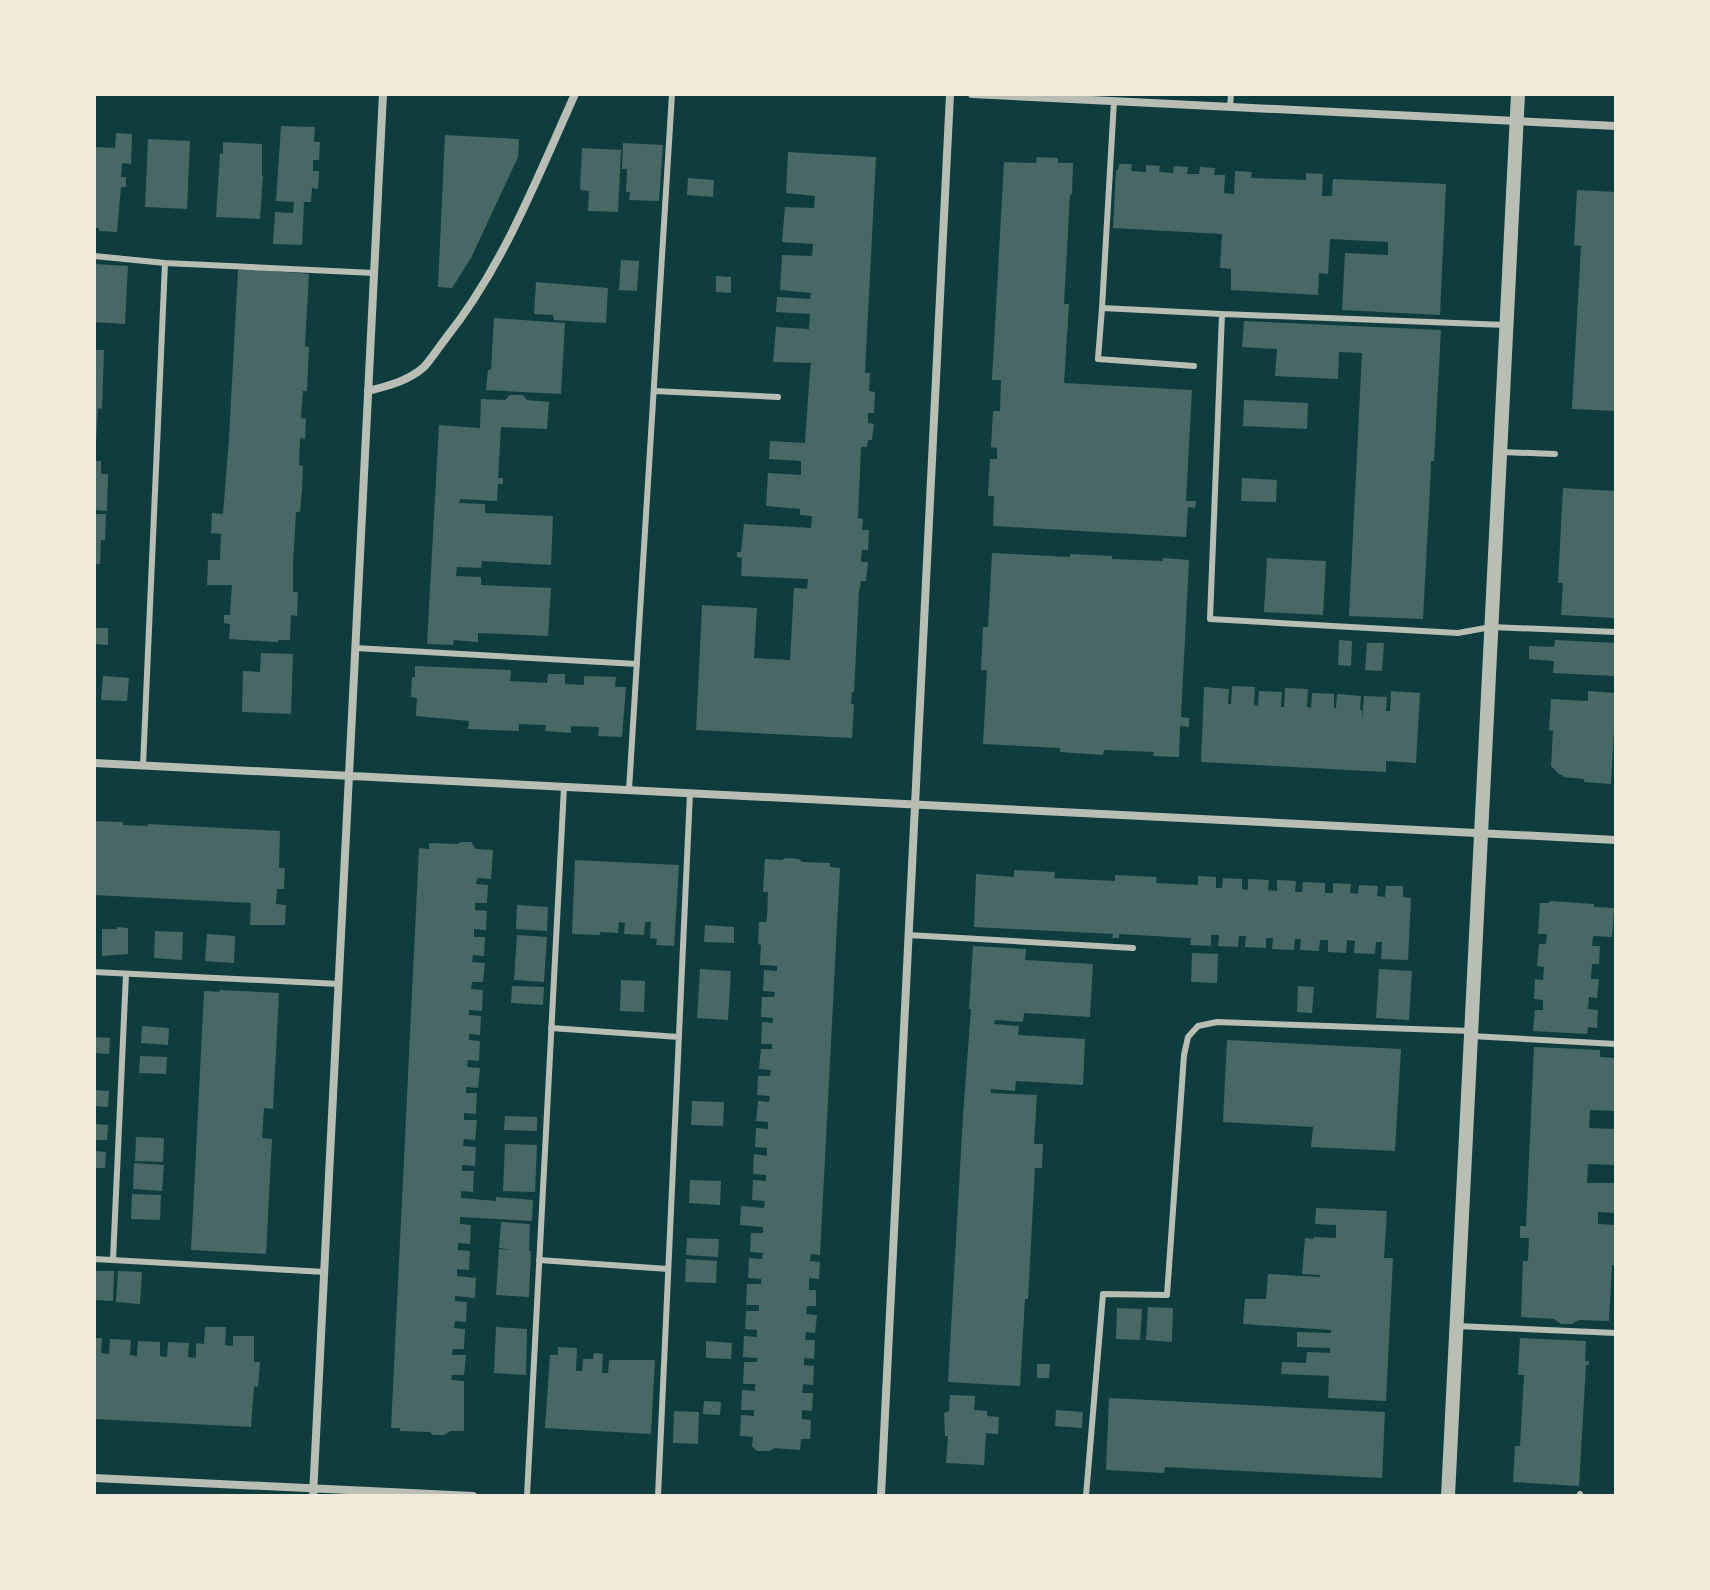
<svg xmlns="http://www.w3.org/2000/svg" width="1710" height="1590" font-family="'Fira Sans Condensed',sans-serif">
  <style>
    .building { fill: #486865 }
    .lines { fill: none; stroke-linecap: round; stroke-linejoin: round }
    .service { stroke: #b8beb3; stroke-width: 6 }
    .minor { stroke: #b8beb3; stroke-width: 8 }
    .tertiary { stroke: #b8beb3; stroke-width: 14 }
  </style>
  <rect width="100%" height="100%" fill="#0f3d3e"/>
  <path class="building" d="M281,126l34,1 -1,15h6l-1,18h-6v11h6l-1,18 -6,-1 -1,14h-7l-2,43 -29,-1 2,-32 18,1 1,-11 -18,-1z
    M116,133l16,1 -1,30 -9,-1 -1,14h5v10h-5l-4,45 -18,-1v-3h-5v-81l21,1z
    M445,135l74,4 -1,18 -47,101 -19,30 -14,-1z
    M148,139l42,2 -3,68 -42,-2z
    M223,142l39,2v32h1l-3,43 -44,-2 4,-64 3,1z
    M623,143l40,2 -4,56 -30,-1 1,-8h-4l1,-23h-5z
    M582,148l39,2 -3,62 -30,-1 1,-20 -9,-1z
    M788,152l88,5 -11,216h5l-1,18 6,1 -1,21h-6v10l6,1 -2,16h-4l-1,7h-6l-3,71 5,1 -1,11h7l-1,20h-6l-1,12h7l-2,19h-5l-2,11 -5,100h-2l-1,12h3l-2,34 -156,-8 6,-125 55,3 -3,50 36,2 4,-72 13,1 1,-10 -67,-3 1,-18 -5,-1v-5h4l3,-28 67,4 1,-12 -12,-1v-6l-34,-3 2,-33 33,2v-14l-32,-2 1,-18 35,2 5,-73 1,-7 -38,-1 3,-35 33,2 1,-15 -34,-2 1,-15 33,2 1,-6 -31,-3 2,-35 30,1 1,-12 -31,-2 3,-35 29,1 1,-12 -29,-3z
    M1037,157l21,1v5h15l-1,31 -2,1 -6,109h5l-5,79 128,7 -6,111h10l-1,7 -7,-1 -2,30 -193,-11 1,-30h-6l2,-37h7v-11l-6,-1 2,-36h7l1,-31h-9l12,-218 32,1z
    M1119,164h13l-1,7 15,1v-7l14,1 -1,6 14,1 1,-7 14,1 -1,7h12l1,-7 15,1 -1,7h11l-1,18 10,1 1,-23 17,1 -1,6 55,2v-7l17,1 -1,22h10l1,-17 113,5 -6,131 -98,-5 3,-57 43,2v-13l-58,-3 -2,35 -9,-1 -1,22 -87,-5v-21l-11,-1 2,-34 -109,-6 3,-58h2z
    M688,178l26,2 -1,17 -26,-2z
    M1577,190l39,2v219l-44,-2 9,-163 -7,-1z
    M621,260l18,1 -2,30 -18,-1z
    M94,264l34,2 -3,58 -31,-2z
    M247,269l62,5 -4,72 4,1 -2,44h-4l-2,27 5,1 -1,20 -5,-1 -1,27 4,1 -1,24 -2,22h-4l-3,52v28h5l-1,24 -6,-1 -1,25h-12v2l-49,-3 1,-15 -6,-1v-8h6l2,-30h-25l1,-25h12l1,-26 -10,-1 1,-20 11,1 6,-76 9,-168z
    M716,276l15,1v16l-15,-1z
    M536,282l72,6 -2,35 -52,-3 -1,-5 -19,-1z
    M494,318l71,5 -4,71 -75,-4 2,-20h3z
    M1244,321l197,9 -7,131h-3l-1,27 -7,131 -74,-3 13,-263 -23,-1 -1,27 -63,-3 2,-27 -35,-2z
    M94,350h10l-2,59 -4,-1 -2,35h-2z
    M510,395h13l4,5 22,2 -2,27 -46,-2 -3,51h5v6h-5l-1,17 -37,-2 -1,4 26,1v9l68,3 -2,49 -69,-4 -1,7 -24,-1 -1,9 25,1v8l70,3 -3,48 -70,-3v9l-24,-2 -1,5 -26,-1 12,-219 41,3 1,-29 24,1z
    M1244,400l64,3 -1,26 -64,-3z
    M94,461h7v13h7l-1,37 -13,-1z
    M1242,478l35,2 -1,22 -35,-1z
    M1563,488l53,3v127l-55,-3 2,-32h-5z
    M94,514h12l-1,26h-4l-1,24h-6z
    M992,553l78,4v-3l42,2v3l51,2v-3l26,2 -8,157 8,1v9l-9,-1 -1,31 -26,-1 1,-4 -50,-2 -1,5 -43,-3v-4l-77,-4 4,-74h-6l2,-43h5z
    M1267,558l59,3 -3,54 -59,-3z
    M94,628h14v17l-14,-1z
    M1339,640l13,1 -1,25 -13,-1z
    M1555,640l61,3 -2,33 -61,-3 1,-12 -25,-2v-13l25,1z
    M1367,643h17l-2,28 -17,-1z
    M261,653l32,1 -2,60 -49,-2 1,-41 17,1z
    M415,666l96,4 -1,11 37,2 1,-9h17v10l19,1v-9l32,1 -1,10h11l-4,50 -24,-1 1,-9h-2l-26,-1v7l-26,-2 1,-6 -27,-1v7l-51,-2 1,-8 -53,-5 1,-18 -6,-1 1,-20h3z
    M103,676l26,2 -2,23 -26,-1z
    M1232,686l23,1 -1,18 4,1 1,-15 23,1 -1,15h3l1,-19 23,1 -1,18 4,1 1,-15 22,1v14h2l1,-14 24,2 -1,14h2v10l2,-24 23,1 -1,14h4l1,-20 29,2 -4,70 -30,-2v11l-185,-10 3,-75 25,2 -1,15h3z
    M1588,691l28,2 -5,91 -27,-2v-3l-21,-2v-2h-3l-9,-9 2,-35 -4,-1 2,-31 37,2z
    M94,821l29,1v3l25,1v-2l132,7 -1,37h6l-1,21h-7l-1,15 10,1 -1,20h-35l1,-22 -157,-8z
    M461,842h10l5,7 17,1 -2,29 -14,-1 -1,6 12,1 -1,18h-12v7l12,1 -1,19 -12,-1v8h11l-1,19 -11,-1 -1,7 13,1 -2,19h-11l-1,7 12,1 -1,21 -13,-1v5l12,1 -1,19 -11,-1v6l11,1 -1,20 -11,-1 -1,7 13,1 -2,20 -12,-1v6h11l-1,21 -12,-1v7h13l-2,20 -11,-1 -1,7 13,1 -1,19 -13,-1v6h12l-1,21 -12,-1v7l35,3v-4l37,3 -1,21 -72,-4v7l11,1 -1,19 -12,-1v7l12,1 -1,19 -12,-1v7l19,2 -1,20 -20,-2v5l12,1 -1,20 -11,-1 -1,7 11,1 -1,20h-11l-1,6h14l-2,20h-12l-1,5 13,1v50h-14l-6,4h-11l-3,-3 -30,-1v-3h-9l28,-580 10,1v-6l28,1z
    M785,858l14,1 3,3 28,1v4l10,1 -20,387 -9,-1 -1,7 10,1 -1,17 -10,-1v12h7v16h-9l-1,8 11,1 -2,18 -9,-1 -1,8h10l-1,19 -10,-1v7l10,1 -1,19 -10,-1 -1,9h11l-1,18 -10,-1v9l9,1 -1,19h-9l-1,11 -26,-2 -4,3h-13l-5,-5 1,-9 -13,-1 1,-21 13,1v-6h-13l1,-20 13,1v-7h-12l1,-22h13v-4l-14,-1 1,-21 13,1v-7l-12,-1 1,-18h13v-6h-13l1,-21h14v-5l-13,-1 1,-20 13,1 1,-6 -13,-1 1,-19h12v-6l-23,-2 1,-19 23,2 1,-7 -13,-1 1,-20 13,1v-6l-13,-1 1,-20 13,2v-8l-12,-1 1,-19 12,1v-7l-12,-1 2,-20 11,1 1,-6 -13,-1 1,-19h12l1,-6 -12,-1 2,-20h11v-5h-11l1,-22 11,1v-5l-12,-1 1,-20h12l1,-5 -12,-1 1,-21 13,1v-5l-17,-1 1,-20 -3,-1 1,-22h7l1,-4 1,-26h-5l2,-33 17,1z
    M575,860l104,5 -5,81 -18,-1 1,-6 -7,-1 1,-16h-6l-1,13 -20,-1 1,-11 -6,-1 -1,11 -18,-1v3l-28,-1z
    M1014,870l41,2 -1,6 61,3v-6l42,2 -1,6 42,2v-9l18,1v11h6l1,-10 19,1v10l6,1v-11l21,1 -1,10 9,1v-11l19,1 -1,11h7l1,-10 22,1v10h8v-10l18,1 -1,9 8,1 1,-9 19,1 -1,10 8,1 1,-11h17v11l8,1 -3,62 -27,-1 1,-17h-6l-1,12 -21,-1 1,-12 -8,-1 -1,13 -18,-1v-12h-8l-1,11 -19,-1 1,-11h-6l-1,11 -22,-1 1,-11h-7v10l-21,-1 1,-11h-7l-1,11 -20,-1 1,-11h-8v11l-21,-1 1,-7h-2l-70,-4v4h-7l1,-4 -139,-7 2,-53 38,3z
    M1549,901l45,3v3l20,1 -2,29 -19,-1 -1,10h8l-1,18h-7l-1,15h8l-2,19 -8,-1 -1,12 10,1 -1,18 -9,-1 -1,7 -54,-3 2,-21h8v-10l-9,-1 1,-20 8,1 1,-13 -7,-1 2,-22h7l1,-10h-9l2,-31h9z
    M517,905l31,2 -1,24 -31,-2z
    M705,925l29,2v16l-30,-1z
    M117,927l11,1v26l-26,2v-27h15z
    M155,931l28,1 -1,28 -28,-2z
    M207,934l28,2 -1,27 -29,-2z
    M517,935l30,2 -3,45 -30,-2z
    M973,946l53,3 -1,11 68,4 -3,53 -66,-4 -1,9 -28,-2 -1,4 25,2 -1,9 67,4 -2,46 -67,-4 -1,10 -24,-2v4l46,2 -3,49h9l-1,24h-7l-7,131h-3l-5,87 -72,-4 15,-267 8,-106h-2z
    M1192,953l26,1 -1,29 -26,-1z
    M700,969l31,2 -3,49 -31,-2z
    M1379,969l33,2 -3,49 -33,-2z
    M621,980l24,1 -1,31 -24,-1z
    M512,986l32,1 -1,18 -32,-2z
    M1298,986l16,1 -2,26 -15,-1z
    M219,990l60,3 -6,116 -9,-1 -2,30 10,1 -6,115 -75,-4 13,-259 16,1z
    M142,1026l27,2 -1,17 -27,-2z
    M94,1037l16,1 -1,16 -15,-1z
    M1227,1040l174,9 -6,102 -84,-4 2,-20 -90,-5z
    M1534,1047l66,3v7l16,1v53l-26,-1 -1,18 27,1v36l-28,-1 -1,19h29v30l-18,-1v12l18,1v40h-4l-3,56 -30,-1 -7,4h-11l-7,-5 -33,-2 2,-56h5l1,-23h-9v-12h6z
    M140,1056l27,1 -1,17 -27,-1z
    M94,1090l15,1 -1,16 -14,-1z
    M692,1101l32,1 -1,24 -32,-1z
    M505,1116l32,1v14l-33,-1z
    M94,1124l14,1 -1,15h-13z
    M136,1137l28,1 -1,24 -28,-1z
    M505,1144l32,1 -2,47 -32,-1z
    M94,1151l12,1 -1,16h-11z
    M134,1163l30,2 -2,26 -29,-2z
    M690,1180l31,1 -1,24 -31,-2z
    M132,1194l29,1 -1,25 -29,-1z
    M1316,1208l71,3 -3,47h9l-7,143 -58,-3 1,-22 -48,-2 1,-12 24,1 1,-11 23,1v-5l-33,-1v-15l34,1v-3l-88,-6 2,-25h21l2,-25 52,3v-2l-18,-1 3,-36 9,1v-2l22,1v-13l-21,-1z
    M501,1222l29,2 -1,27h2l-2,46 -33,-2 3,-46 12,1 -12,-2z
    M687,1238l32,1 -1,18 -32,-2z
    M686,1259l31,2 -1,22 -31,-1z
    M94,1271h20l-1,30 -19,-1z
    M118,1271l24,1 -2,32 -24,-2z
    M1148,1307l25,1 -1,34 -26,-2z
    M1117,1308l25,1 -2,31 -24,-1z
    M205,1327h21l-1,18 8,1v-10h21v26h6l-2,25 -4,-1 -3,41 -157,-8v-81h8l-1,15 8,1 1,-15 21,1 -1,15 7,1 1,-15 22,1v14l7,1 1,-15 21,1 -1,14 8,1v-15l8,1z
    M496,1327l31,2 -1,46 -32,-2z
    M1520,1338l66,3 -1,20h4v4h-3l-7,121 -66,-4 2,-36h5l4,-71h-6z
    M706,1341l26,2 -1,16 -25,-1z
    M558,1347l19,1 -1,23h6l1,-12h10l1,-6 9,1 -1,19h6l1,-13h46l-4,74 -106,-6 5,-73h8z
    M1037,1364h13l-1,14h-12z
    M950,1395l25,1 -1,14 13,1v5l12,1 -1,17 -12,-1 -2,32 -38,-2 2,-27h-3l-1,-23 5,-2z
    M1109,1398l276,14 -3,66 -217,-11 -1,6 -58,-3z
    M704,1401l17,1 -1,13 -17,-1z
    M1056,1410l27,2 -1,16 -27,-2z
    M674,1411l25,1 -1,32 -25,-1z"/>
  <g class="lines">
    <path class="service" d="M1114,101l-12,207 120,6 -12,305 248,14 33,-6 125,5
      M1230,107l1,-13
      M94,256l71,7 209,10
      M1102,308l-4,51 96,7
      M1222,314l284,11
      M654,391l124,6
      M1500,452l55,2
      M355,648l282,16
      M143,766l22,-503
      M629,790l43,-696
      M908,935l225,13
      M94,972l245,12
      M551,1028l128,9
      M1471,1036l145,8
      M94,1259l231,13
      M113,1260l13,-286
      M539,1260l129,9
      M1456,1326l160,7
      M527,1496l37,-709
      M658,1496l32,-703
      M1086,1496l17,-202 64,1 17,-240 4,-18 10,-11 19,-4 254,9
      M1579,1496l1,-2"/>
    <path class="minor" d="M972,94l644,32
      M368,391c20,-5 40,-10 56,-24 8,-9 15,-20 22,-29 58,-73 91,-160 129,-244
      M94,763l1522,77
      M94,1478l379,18
      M313,1496l70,-1402
      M881,1496l69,-1402"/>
    <path class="tertiary" d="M1448,1496l70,-1402"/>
  </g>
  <rect width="1710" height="1590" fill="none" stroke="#f1e9da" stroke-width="192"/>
</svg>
